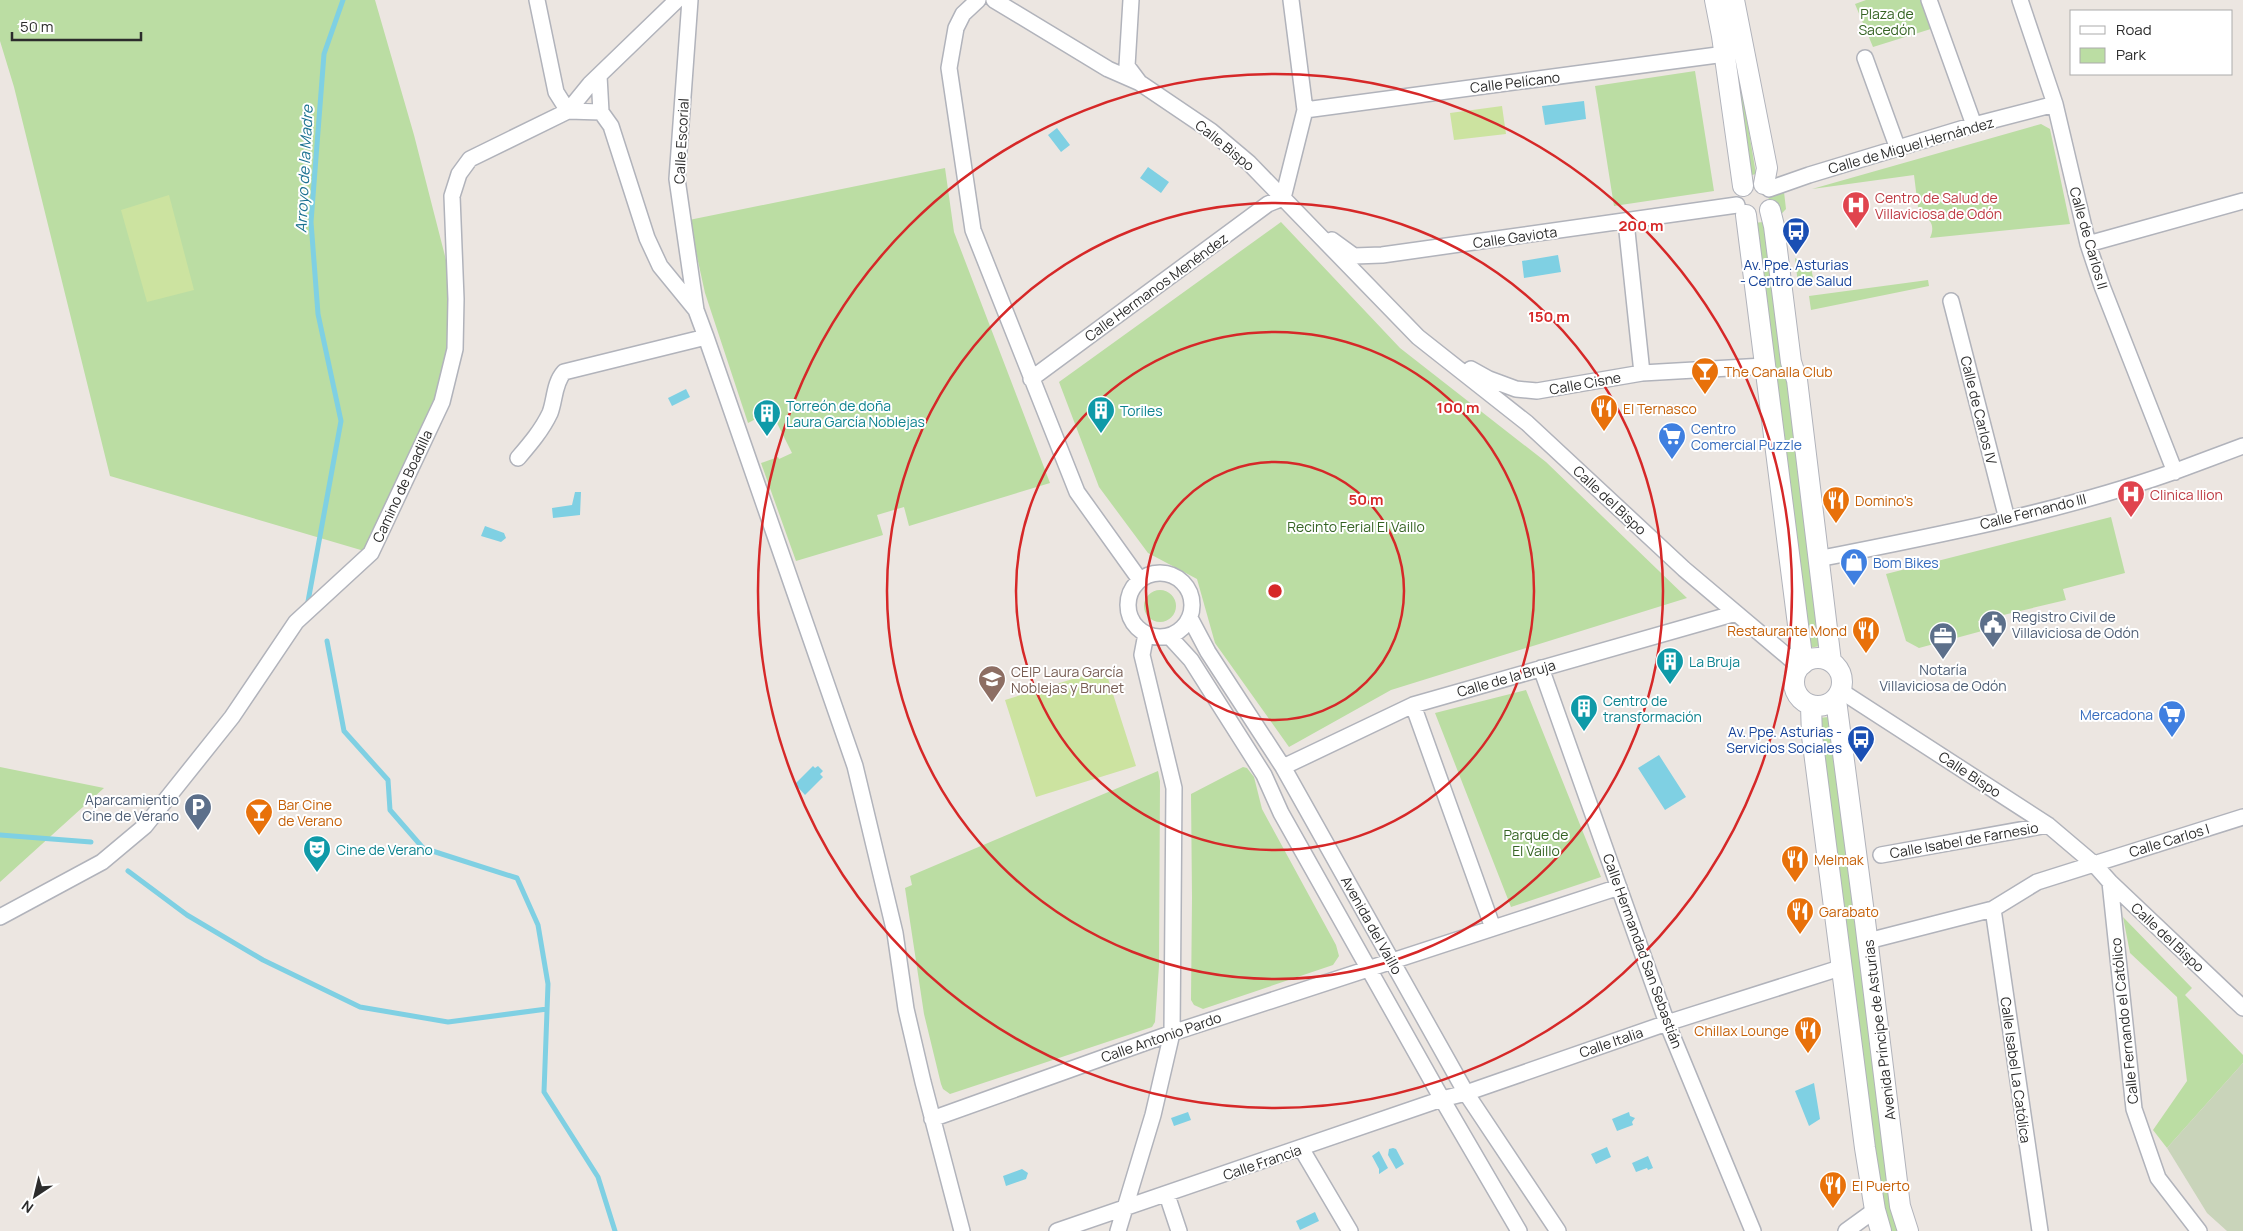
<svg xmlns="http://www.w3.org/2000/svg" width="2243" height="1231" font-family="Manrope,sans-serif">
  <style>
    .green { fill: #bbdda3 }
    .cemetery { fill: #c9d4ba }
    .pitch { fill: #cce3a0 }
    .water { fill: #7fd0e3 }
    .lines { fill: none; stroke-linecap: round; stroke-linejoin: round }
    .stream { stroke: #7fd0e3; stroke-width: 5 }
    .minor-casing { stroke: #b1b3bb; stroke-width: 18 }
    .tertiary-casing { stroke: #b1b3bb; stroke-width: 22 }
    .minor { stroke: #fff; stroke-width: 15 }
    .tertiary { stroke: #fff; stroke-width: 20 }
    .ring { fill: none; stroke: #d62828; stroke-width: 2.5 }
    .labels { text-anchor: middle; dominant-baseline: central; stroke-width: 4; stroke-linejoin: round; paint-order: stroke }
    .park-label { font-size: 14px; fill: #356323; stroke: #fff }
    .street-label { font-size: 14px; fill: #2c2c2c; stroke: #fff }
    .health-label { font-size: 14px; fill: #be3a42; stroke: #fff; text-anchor: start }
    .transit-label { font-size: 14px; fill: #164399; stroke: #fff }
    .food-label { font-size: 14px; fill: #c56008; stroke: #fff; text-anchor: start }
    .culture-label { font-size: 14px; fill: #0d838f; stroke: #fff; text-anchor: start }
    .shop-label { font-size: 14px; fill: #366cbe; stroke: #fff; text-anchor: start }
    .service-label { font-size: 14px; fill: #4e5e75; stroke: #fff; text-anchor: start }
    .education-label { font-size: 14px; fill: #785e54; stroke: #fff; text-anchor: start }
    .water-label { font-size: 15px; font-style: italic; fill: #1c7291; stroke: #fff }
    .centre { fill: #d62828; stroke: #fff; stroke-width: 2.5 }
    .ring-label { font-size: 15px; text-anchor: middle; font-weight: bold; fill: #d62828; stroke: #fff; stroke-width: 4; stroke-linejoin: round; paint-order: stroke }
  </style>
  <rect width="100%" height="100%" fill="#ece6e1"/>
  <path class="green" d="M0,0h375l39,135 42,164 -14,103 -71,151 -261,-77 -96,-389 -14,-46z
    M1727,0l29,174 -8,2z
    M1866,0h57l11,28 -61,19 -18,-43z
    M1695,71l19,120 -100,15 -19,-120z
    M2041,124l9,5 20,95 -140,14c5,-11 2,-20 -11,-23l-5,-40 -102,14z
    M945,168l9,64 96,251 -141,43 -5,-19 -27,8 6,20 -87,26 -35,-98 17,-6 1,2 13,-6 -21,-42 -23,12 -43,-130 -16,-73z
    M1784,192l2,17 -14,15 -4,-30z
    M1281,222l119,126 146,114 141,136 -296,92 -102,57 -74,-104 -18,-64 -49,-26 -49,-66 -40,-105z
    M1763,222l25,167 32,257 -11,2 -55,-425z
    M1795,258l16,10 3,14 -16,2z
    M1928,280l1,6 -118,24 -2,-14z
    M2111,517l14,56 -62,16 3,11 -88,21 4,10 -63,17 -13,-7 -20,-67z
    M1144 606a16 16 0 1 1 32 0a16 16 0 1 1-32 0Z
    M1526,690l75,187 -90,30 -76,-194z
    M1829,717l71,514h-12l-7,-29 -63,-484z
    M0,767l104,21 -104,94z
    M1243,767l4,1 7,9 8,32 74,136 3,11 -6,9 -130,44 -9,-4 -3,-5 1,-102 -1,-104z
    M1158,771l2,10 -1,185 -4,56 -3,5 -27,9 -175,58 -7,-5 -2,-5 -17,-70 -19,-126 7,-3 -2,-9z
    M2123,917l69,71 -7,7 58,60v8l-76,85 -14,-18 34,-49 -10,-84 -47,-44z"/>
  <path class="cemetery" d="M2243,1063v168h-16l-20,-18 -40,-65z"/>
  <path class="pitch" d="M1502,106l4,28 -52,6 -4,-27z
    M169,195l25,95 -47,12 -26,-92z
    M1105,669l31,97 -100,31 -31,-97z"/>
  <path class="water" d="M1584,101l2,18 -41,6 -3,-19z
    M1057,128l13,17 -9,7 -13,-17z
    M1148,167l21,15 -8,11 -21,-15z
    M1558,255l3,17 -37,6 -2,-17z
    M686,389l4,8 -18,9 -4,-8z
    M575,492h6l-1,23 -27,3 -1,-10 20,-3z
    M485,526l19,7 2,5 -5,4 -20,-6z
    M1659,755l27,42 -21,13 -27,-42z
    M813,766l2,2 3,-2 5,5 -3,3 3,3 -18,18 -10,-11z
    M1814,1083l6,36 -11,7 -14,-35z
    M1188,1112l3,8 -17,6 -3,-8z
    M1629,1112l1,4 5,2 -3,4 1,3 -16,6 -5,-12z
    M1607,1147l4,10 -15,7 -5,-10z
    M1393,1148l3,1 8,15 -8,5 -8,-14 1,-6z
    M1379,1151l9,17 -9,6v-5l-7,-13z
    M1648,1156l5,12 -5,2 -1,-2 -11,4 -4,-9z
    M1022,1169l6,4 -2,6 -20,7 -3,-10z
    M1315,1212l4,9 -19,9 -4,-9z"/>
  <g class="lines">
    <path class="stream" d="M307,607l34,-186 -23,-107 -7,-92 13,-168 19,-54
      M327,641l17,90 44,49 2,30 33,38 94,30 21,47 10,59 -4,108 54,85 17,54
      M0,835l91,7
      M128,871l59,44 76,45 97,47 88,15 99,-13"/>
    <g class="minor-casing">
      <path id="minor" d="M537,0l19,92 12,19
        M690,0l-13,179 19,131
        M978,0l-15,14 -7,14 -7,40 24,162 104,262 63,88
        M994,0l114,69 32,14 71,48 38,32 169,174 109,86 157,146 116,98
        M1131,0l-4,66 12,16
        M1929,0l45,125
        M2020,0l35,104 33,140 14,42 73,186
        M1865,58l33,91
        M599,76l2,36
        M1305,110l420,-56
        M568,111l33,1 10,14 36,112 13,28 36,44 10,27 149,429 40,167 11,76 17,73 39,149
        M1769,189l40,-14 165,-50 81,-21
        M1626,222l16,151
        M1332,240l22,16 28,-1 355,-50
        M2088,244l155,-43
        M1951,301l56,218
        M1471,369l18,10 27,10 21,2 105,-18 122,-7
        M1031,379l237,-175 15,-6 22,-88 -14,-110
        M518,458c12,-14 24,-28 32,-45 5,-13 4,-30 14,-41l142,-35
        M1818,559c120,-24 242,-47 358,-88 22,-8 45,-17 67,-25
        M1128 605a32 32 0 1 1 64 0a32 32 0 1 1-64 0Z
        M1190,618l18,34 75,115 183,326 92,138
        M1169,636l22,24 73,115 17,38 161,286 77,132
        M1541,668l126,355 86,208
        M1841,691l207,134 46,39 16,18 133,126
        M1413,705l80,223
        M1283,767l130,-62 323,-92
        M1881,855l167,-30
        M2110,882l24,227 24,69 41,53
        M1993,909l47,322
        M0,917l102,-55 43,-36 87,-109 64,-95 75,-69 71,-151 13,-53 1,-50 -4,-103 7,-22 11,-15 98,-48 22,-27 87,-84
        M1868,941l125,-32 44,-27 206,-65
        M932,1119l240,-86 447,-146
        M1301,1148l49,83
        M1167,1195l12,36
        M1057,1231l385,-132 24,-6 201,-70 176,-56
        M1118,1231l35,-116 19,-82 2,-245 -32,-133 4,-21
        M1846,1231l29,-21"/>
    </g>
    <g class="tertiary-casing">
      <path id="tertiary" d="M1715,0l7,36 21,150
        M1734,0l33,168 -3,16
        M1770,210l4,16 17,136 6,18 34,282
        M1746,215l57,449
        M1794 682a24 24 0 1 1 48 0a24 24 0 1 1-48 0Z
        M1836,700l29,221 35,285 8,25
        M1811,706l1,30 53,412 10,62 6,21"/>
    </g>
    <use href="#minor" class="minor"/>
    <use href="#tertiary" class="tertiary"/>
  </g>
  <g class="ring">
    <circle cx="1275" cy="591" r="129"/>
    <circle cx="1275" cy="591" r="259"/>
    <circle cx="1275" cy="591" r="388"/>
    <circle cx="1275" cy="591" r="517"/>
  </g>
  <defs>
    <g id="hospital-pin" transform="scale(1.4375)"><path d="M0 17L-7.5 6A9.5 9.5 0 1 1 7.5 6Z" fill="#e0444e" stroke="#fff"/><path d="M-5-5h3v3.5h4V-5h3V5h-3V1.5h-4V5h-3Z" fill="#fff"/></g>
    <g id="bus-pin" transform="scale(1.4375)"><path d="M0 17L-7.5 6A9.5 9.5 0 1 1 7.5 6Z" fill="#1a4fb4" stroke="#fff"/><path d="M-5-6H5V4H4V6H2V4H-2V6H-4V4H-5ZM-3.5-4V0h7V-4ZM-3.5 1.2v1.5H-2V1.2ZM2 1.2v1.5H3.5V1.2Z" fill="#fff"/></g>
    <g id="bar-pin" transform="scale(1.4375)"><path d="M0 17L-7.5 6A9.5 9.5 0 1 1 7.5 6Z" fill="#e8710a" stroke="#fff"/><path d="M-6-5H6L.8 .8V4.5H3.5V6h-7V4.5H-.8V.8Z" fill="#fff"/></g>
    <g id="restaurant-pin" transform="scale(1.4375)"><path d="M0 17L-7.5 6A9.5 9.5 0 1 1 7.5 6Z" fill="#e8710a" stroke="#fff"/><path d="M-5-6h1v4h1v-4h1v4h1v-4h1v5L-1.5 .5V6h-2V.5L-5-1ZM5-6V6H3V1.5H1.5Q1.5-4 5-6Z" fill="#fff"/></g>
    <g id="building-pin" transform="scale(1.4375)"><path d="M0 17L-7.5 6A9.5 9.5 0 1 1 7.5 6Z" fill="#0f9aa8" stroke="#fff"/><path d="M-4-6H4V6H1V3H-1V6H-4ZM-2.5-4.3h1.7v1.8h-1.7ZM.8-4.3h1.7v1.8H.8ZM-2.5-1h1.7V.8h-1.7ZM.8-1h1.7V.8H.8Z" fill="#fff"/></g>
    <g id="supermarket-pin" transform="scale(1.4375)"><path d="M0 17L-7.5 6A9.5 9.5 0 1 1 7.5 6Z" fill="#3f7fe0" stroke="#fff"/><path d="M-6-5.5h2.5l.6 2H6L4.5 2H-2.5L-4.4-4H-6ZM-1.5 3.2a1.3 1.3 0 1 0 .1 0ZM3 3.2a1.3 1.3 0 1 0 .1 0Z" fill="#fff"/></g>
    <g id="shop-pin" transform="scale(1.4375)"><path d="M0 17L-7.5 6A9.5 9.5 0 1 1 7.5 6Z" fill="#3f7fe0" stroke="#fff"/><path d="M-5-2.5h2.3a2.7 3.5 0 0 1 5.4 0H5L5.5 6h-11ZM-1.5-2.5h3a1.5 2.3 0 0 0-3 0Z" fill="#fff"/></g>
    <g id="civic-pin" transform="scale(1.4375)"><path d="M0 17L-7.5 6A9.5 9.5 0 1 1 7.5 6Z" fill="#5c6f8a" stroke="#fff"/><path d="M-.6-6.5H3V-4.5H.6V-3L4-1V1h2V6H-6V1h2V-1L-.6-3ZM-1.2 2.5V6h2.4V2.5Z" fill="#fff"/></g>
    <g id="office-pin" transform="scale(1.4375)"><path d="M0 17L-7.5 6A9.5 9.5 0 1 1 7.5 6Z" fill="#5c6f8a" stroke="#fff"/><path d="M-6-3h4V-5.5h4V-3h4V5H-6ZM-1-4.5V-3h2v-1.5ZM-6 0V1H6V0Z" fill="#fff"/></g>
    <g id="school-pin" transform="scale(1.4375)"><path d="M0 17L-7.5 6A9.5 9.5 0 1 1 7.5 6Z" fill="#8d6e63" stroke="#fff"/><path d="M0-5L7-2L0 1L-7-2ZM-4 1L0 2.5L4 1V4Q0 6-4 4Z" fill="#fff"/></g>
    <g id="parking-pin" transform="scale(1.4375)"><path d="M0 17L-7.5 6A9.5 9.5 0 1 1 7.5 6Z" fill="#5c6f8a" stroke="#fff"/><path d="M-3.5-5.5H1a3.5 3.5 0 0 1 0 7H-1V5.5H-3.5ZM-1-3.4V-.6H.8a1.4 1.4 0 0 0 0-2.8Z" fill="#fff"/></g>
    <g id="theatre-pin" transform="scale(1.4375)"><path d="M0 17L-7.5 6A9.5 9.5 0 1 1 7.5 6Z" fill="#0f9aa8" stroke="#fff"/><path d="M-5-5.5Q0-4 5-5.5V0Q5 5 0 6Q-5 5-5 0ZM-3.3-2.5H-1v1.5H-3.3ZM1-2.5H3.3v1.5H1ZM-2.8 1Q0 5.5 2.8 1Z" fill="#fff"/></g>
  </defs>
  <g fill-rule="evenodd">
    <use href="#hospital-pin" x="1856" y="205"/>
    <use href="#bus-pin" x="1796" y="231"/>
    <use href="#bar-pin" x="1705" y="371"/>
    <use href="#restaurant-pin" x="1604" y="408"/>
    <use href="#building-pin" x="1101" y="410"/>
    <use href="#building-pin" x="767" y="413"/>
    <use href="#supermarket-pin" x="1672" y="436"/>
    <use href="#hospital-pin" x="2131" y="494"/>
    <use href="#restaurant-pin" x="1836" y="500"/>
    <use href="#shop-pin" x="1854" y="562"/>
    <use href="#civic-pin" x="1993" y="624"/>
    <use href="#restaurant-pin" x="1866" y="630"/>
    <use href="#office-pin" x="1943" y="636"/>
    <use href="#building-pin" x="1670" y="661"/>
    <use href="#school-pin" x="992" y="679"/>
    <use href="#building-pin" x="1584" y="708"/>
    <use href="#supermarket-pin" x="2172" y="714"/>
    <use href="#bus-pin" x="1861" y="739"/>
    <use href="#parking-pin" x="198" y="807"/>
    <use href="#bar-pin" x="259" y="812"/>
    <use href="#theatre-pin" x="317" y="849"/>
    <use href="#restaurant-pin" x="1795" y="859"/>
    <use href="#restaurant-pin" x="1800" y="911"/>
    <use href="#restaurant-pin" x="1808" y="1030"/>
    <use href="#restaurant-pin" x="1833" y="1185"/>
  </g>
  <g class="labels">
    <g class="park-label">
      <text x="1887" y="13">Plaza de<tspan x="1887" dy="16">Sacedón</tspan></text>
      <text x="1356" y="526">Recinto Ferial El Vaillo</text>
      <text x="1536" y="834">Parque de<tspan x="1536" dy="16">El Vaillo</tspan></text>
    </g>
    <g class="street-label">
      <text transform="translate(1515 82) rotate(-7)">Calle Pelícano</text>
      <text transform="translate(681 141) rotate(-87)">Calle Escorial</text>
      <text transform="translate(1225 145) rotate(39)">Calle Bispo</text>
      <text transform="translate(1911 145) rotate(-16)">Calle de Miguel Hernández</text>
      <text transform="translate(1515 237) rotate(-8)">Calle Gaviota</text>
      <text transform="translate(2089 238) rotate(74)">Calle de Carlos II</text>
      <text transform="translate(1156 287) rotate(-36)">Calle Hermanos Menéndez</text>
      <text transform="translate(1585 383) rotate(-10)">Calle Cisne</text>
      <text transform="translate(1979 410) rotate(76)">Calle de Carlos IV</text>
      <text transform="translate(402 486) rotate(-65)">Camino de Boadilla</text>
      <text transform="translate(1610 500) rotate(43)">Calle del Bispo</text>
      <text transform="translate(2033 511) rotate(-14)">Calle Fernando III</text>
      <text transform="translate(1506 678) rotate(-16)">Calle de la Bruja</text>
      <text transform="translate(1970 774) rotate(33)">Calle Bispo</text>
      <text transform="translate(1964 840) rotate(-10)">Calle Isabel de Farnesio</text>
      <text transform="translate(2169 840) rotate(-17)">Calle Carlos I</text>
      <text transform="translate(1372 925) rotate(61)">Avenida del Vaillo</text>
      <text transform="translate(2168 937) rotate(43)">Calle del Bispo</text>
      <text transform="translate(1643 951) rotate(70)">Calle Hermandad San Sebastián</text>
      <text transform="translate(2124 1021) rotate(-96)">Calle Fernando el Católico</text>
      <text transform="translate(1879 1030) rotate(-97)">Avenida Príncipe de Asturias</text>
      <text transform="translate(1161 1037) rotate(-19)">Calle Antonio Pardo</text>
      <text transform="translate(1611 1042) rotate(-19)">Calle Italia</text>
      <text transform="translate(2016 1070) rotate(82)">Calle Isabel La Católica</text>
      <text transform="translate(1262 1162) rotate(-19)">Calle Francia</text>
    </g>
    <g class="health-label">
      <text x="1875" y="197">Centro de Salud de<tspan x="1875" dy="16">Villaviciosa de Odón</tspan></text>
      <text x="2150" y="494">Clinica Ilion</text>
    </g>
    <g class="transit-label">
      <text x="1796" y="264">Av. Ppe. Asturias<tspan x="1796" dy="16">- Centro de Salud</tspan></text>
      <text x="1842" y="731" text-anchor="end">Av. Ppe. Asturias -<tspan x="1842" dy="16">Servicios Sociales</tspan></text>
    </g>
    <g class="food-label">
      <text x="1724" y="371">The Canalla Club</text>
      <text x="1623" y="408">El Ternasco</text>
      <text x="1855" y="500">Domino's</text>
      <text x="1847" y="630" text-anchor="end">Restaurante Mond</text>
      <text x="278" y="804">Bar Cine<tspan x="278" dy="16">de Verano</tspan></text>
      <text x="1814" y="859">Melmak</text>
      <text x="1819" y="911">Garabato</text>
      <text x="1789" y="1030" text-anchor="end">Chillax Lounge</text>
      <text x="1852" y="1185">El Puerto</text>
    </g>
    <g class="culture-label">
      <text x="786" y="405">Torreón de doña<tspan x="786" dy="16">Laura García Noblejas</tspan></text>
      <text x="1120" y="410">Toriles</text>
      <text x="1689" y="661">La Bruja</text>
      <text x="1603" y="700">Centro de<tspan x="1603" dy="16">transformación</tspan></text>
      <text x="336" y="849">Cine de Verano</text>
    </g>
    <g class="shop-label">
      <text x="1691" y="428">Centro<tspan x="1691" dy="16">Comercial Puzzle</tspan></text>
      <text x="1873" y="562">Bom Bikes</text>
      <text x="2153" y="714" text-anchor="end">Mercadona</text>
    </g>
    <g class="service-label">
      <text x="2012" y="616">Registro Civil de<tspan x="2012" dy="16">Villaviciosa de Odón</tspan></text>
      <text x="1943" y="669" text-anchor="middle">Notaría<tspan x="1943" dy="16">Villaviciosa de Odón</tspan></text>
      <text x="179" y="799" text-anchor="end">Aparcamientio<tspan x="179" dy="16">Cine de Verano</tspan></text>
    </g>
    <g class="education-label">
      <text x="1011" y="671">CEIP Laura García<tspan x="1011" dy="16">Noblejas y Brunet</tspan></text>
    </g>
    <g class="water-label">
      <text transform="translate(304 169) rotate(-87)">Arroyo de la Madre</text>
    </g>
  </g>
  <circle cx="1275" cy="591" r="8" class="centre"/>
  <g class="ring-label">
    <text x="1641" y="231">200 m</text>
    <text x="1549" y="322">150 m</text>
    <text x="1458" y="413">100 m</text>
    <text x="1366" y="505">50 m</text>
  </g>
  <rect x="2070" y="10" width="162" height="65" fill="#ffffff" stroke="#ababab"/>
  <rect x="2080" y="26" width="25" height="8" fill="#ffffff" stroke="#ababab"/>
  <text x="2116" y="35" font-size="15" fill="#2c2c2c">Road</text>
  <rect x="2080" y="48" width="25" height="15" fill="#bbdda3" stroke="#ababab"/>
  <text x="2116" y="60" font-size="15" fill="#2c2c2c">Park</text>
  <g transform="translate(35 1196) rotate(215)" stroke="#ffffff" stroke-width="4" paint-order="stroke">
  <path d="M0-4L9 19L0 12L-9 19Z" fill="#2c2c2c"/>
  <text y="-8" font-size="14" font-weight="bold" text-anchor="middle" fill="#2c2c2c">N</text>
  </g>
  <path d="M12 32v8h129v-8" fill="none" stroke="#2c2c2c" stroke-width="2.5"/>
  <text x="20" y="32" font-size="15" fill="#2c2c2c" stroke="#ffffff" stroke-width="4" paint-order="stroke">50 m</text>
</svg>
